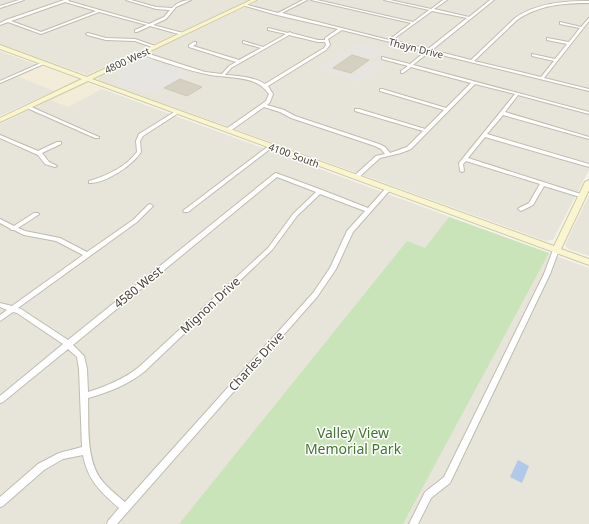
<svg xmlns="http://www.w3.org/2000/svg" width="589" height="524" font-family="'Noto Sans',sans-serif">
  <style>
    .residential { fill: #e7e5da }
    .commercial { fill: #f3ecd9 }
    .green { fill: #cae4b9 }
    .parking { fill: #e6e5e2 }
    .water { fill: #afc9ea }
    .building { fill: #d4d0c2; stroke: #cfc8b6 }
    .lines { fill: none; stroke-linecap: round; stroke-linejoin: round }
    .street-casing { stroke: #bfbbaf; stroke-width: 2 }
    .secondary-casing { stroke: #cfc9a0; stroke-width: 2 }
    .street { fill: #fff; fill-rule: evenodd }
    .secondary { fill: #f9f5d0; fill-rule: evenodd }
    .labels { text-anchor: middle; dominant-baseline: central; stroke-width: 3; stroke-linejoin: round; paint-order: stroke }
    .far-street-label { font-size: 10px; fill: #48443a; stroke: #fff }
    .street-label { font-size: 12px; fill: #48443a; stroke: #fff }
    .near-park-label { font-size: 14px; fill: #427432; stroke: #fff }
  </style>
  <rect width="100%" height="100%" fill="#f4f3eb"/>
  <path class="residential" d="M0,0h249l-162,75 -87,-31z
    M260,0h329v170l-36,70 -7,1 -448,-161v-2l3,-3z
    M0,51l78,29 -78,36z
    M86,83l503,185v256h-589v-400z
    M589,195v61l-21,-7 -3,-4z"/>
  <path class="commercial" d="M40,66h1l38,14 -24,11 -39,-15z
    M86,83l16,6 -34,18 -17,-7z"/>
  <path class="green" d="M449,217l100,36 -146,271h-224l228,-283 18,7z"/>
  <path class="parking" d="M358,43l30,8 -18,7 -19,-5 -22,16 25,7 21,-16 9,3 -25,19 -41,-12z
    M143,58l47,15 -28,15 -9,2 -7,3 -13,-5 18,-10 -28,-10z
    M121,69l28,9 -19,10 -15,-5 11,-6 -12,-5z"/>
  <path class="water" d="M518,460l11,6 -7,17 -12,-6z"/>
  <path class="building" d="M352,55l17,5 -18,13 -18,-5z
    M180,79l22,8 -15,9 -23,-8z"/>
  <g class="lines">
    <g class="street-casing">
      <path id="street" d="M19,0h5l-24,8v-2z
        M64,0h5l-1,1 81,23 15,-7 6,-7 -14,-1 -30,-9h5l25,7 16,1c4,-5 12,-8 19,-8l-15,7 -10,12 -13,6 30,8v2h-1l-32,-9 -13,6h-2v-2l12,-5 -48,-13 -58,22 -33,-12 -8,3v-2l6,-3zM65,2l31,9 -55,21 -30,-11z
        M303,0h4l-25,13 107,27 22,-17 -100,-23h6l96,22 16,-12 -45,-10h6l41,9 12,-9h4l-13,9 35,8 21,-17h4l-62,50 39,10 44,-42c22,-15 48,-17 74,-17v2c-26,0 -50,2 -72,17l-43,41 67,16 13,-16 -22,-5v-2l23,5 12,-15 -20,-4v-2l22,4 11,-14 -20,-4v-2l21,5 8,-9v3l-45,57 45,11v2l-160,-39 -16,13 176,47v2l-71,-19 -13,17 84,25v2l-86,-24 -16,19 102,30v3l-104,-30 -17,21 116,37 1,1 -1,1h-4l-36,-11 -11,19 -12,6 -3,-2 1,-1 10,-5 11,-19 -74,-23 -3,3 1,7 -2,1 -2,-1 -1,-8 56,-69 -40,-10 -64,65 -10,4 -21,5 -22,20h-4v-2l22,-20 9,-2 -4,-5 -6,-3 -84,-28 -11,-6 -16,-5 -34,24h-4v-2l40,-28 3,-7c-13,-20 -42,-15 -63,-20 -15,-3 -29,-8 -42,-12 -8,-3 -17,-5 -24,-9l3,-1 62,20 17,2 7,-8 7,-4 -47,-15v-2l5,-3h2v2l-3,2 46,14 22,-12 -18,-5v-2l20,6 23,-13 -18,-4v-2l20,5 2,-1 1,1 27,7h7v-2l13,-9 -61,-14 -35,-10 2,-1 34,9zM432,11l35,7 -39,31 -36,-9zM342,30l84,21 -16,13 -28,-7v2l26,7 -7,5v2h2l8,-6 60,16 -25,25 -64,-19h-2v2l64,19 -19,19 -66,-20h-4v2l68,20 -16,16 -17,6 -5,-6 -6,-3 -84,-28 -11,-6 -17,-5 3,-3 3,-8 -5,-8 58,-36 4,-5 -2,-6zM289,35l29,7h7l1,3 -2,3 -59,36c-11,-7 -26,-8 -40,-9l6,-7z
        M88,33l18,5 29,1 23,8 -3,1 -20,-7 -29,-1 -19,-5 -1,-1z
        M43,62l3,1 -46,20v-2z
        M27,106h2l70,31v1h-4l-68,-30z
        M176,111l4,1 -37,24 -3,5 1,11c-8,13 -36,32 -52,31v-2c17,-5 37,-14 48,-29l-1,-11 3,-7z
        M0,135l38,16 19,-9h4v2l-19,9 7,9 8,4 -2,1 -10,-3 -7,-9 -38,-17z
        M270,145h4v1l-86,66h-4l-1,-1 1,-1z
        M276,173l46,17 46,18 18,-20 2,-1 3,2 -38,43 -17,37 -19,28 -200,227h-10l1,-3 11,-13c-19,-17 -31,-27 -36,-53l-20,4 -19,11 -41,36 -3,1v-10l38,-33 21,-11 23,-6 -3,-78 -2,-12 -9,-8 -65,53 -3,1v-7l63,-52 -46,-31 -4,-1 -13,9v-6l7,-5 -7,-3v-4l12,3 71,-51 -27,-14 -32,-6 -10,-5h-3v-1l-11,-6v-4l14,7 20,-13h4l1,1 -1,1 -20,13 7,3 35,7 27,14 46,-32 15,-15 2,-1 3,2 -16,16 -119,86 3,1 47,31 206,-166zM277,177l39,15 -23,22 -25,34 -129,119c-15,12 -32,19 -51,25l-1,-23 -3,-13 -11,-11zM320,194l45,17 -18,20 -17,37 -17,25 -188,209c-7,-6 -15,-12 -21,-19 -19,-20 -15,-59 -16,-85 21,-6 40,-13 57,-27l127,-121 25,-34z
        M556,248l3,2 -9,24 -100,209 -19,15 -13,26h-9l16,-32 19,-15 100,-203 9,-24z"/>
    </g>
    <g class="secondary-casing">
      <path id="secondary" d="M251,0h6l-165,79 462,167 31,-64 4,-2v10l-28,59 28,10v6l-501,-184 -88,41v-4l82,-39 -82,-30v-4l87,32z"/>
    </g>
    <use href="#street" class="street"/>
    <use href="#secondary" class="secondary"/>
  </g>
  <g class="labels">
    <g class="far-street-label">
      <text transform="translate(416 48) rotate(14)">Thayn Drive</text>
      <text transform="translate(127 60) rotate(-25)">4800 West</text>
      <text transform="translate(294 155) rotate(20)">4100 South</text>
    </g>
    <g class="street-label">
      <text transform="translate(138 287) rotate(-39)">4580 West</text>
      <text transform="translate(210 305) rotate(-43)">Mignon Drive</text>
      <text transform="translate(256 361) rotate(-48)">Charles Drive</text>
    </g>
    <g class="near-park-label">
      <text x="353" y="432">Valley View<tspan x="353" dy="16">Memorial Park</tspan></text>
    </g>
  </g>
</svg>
